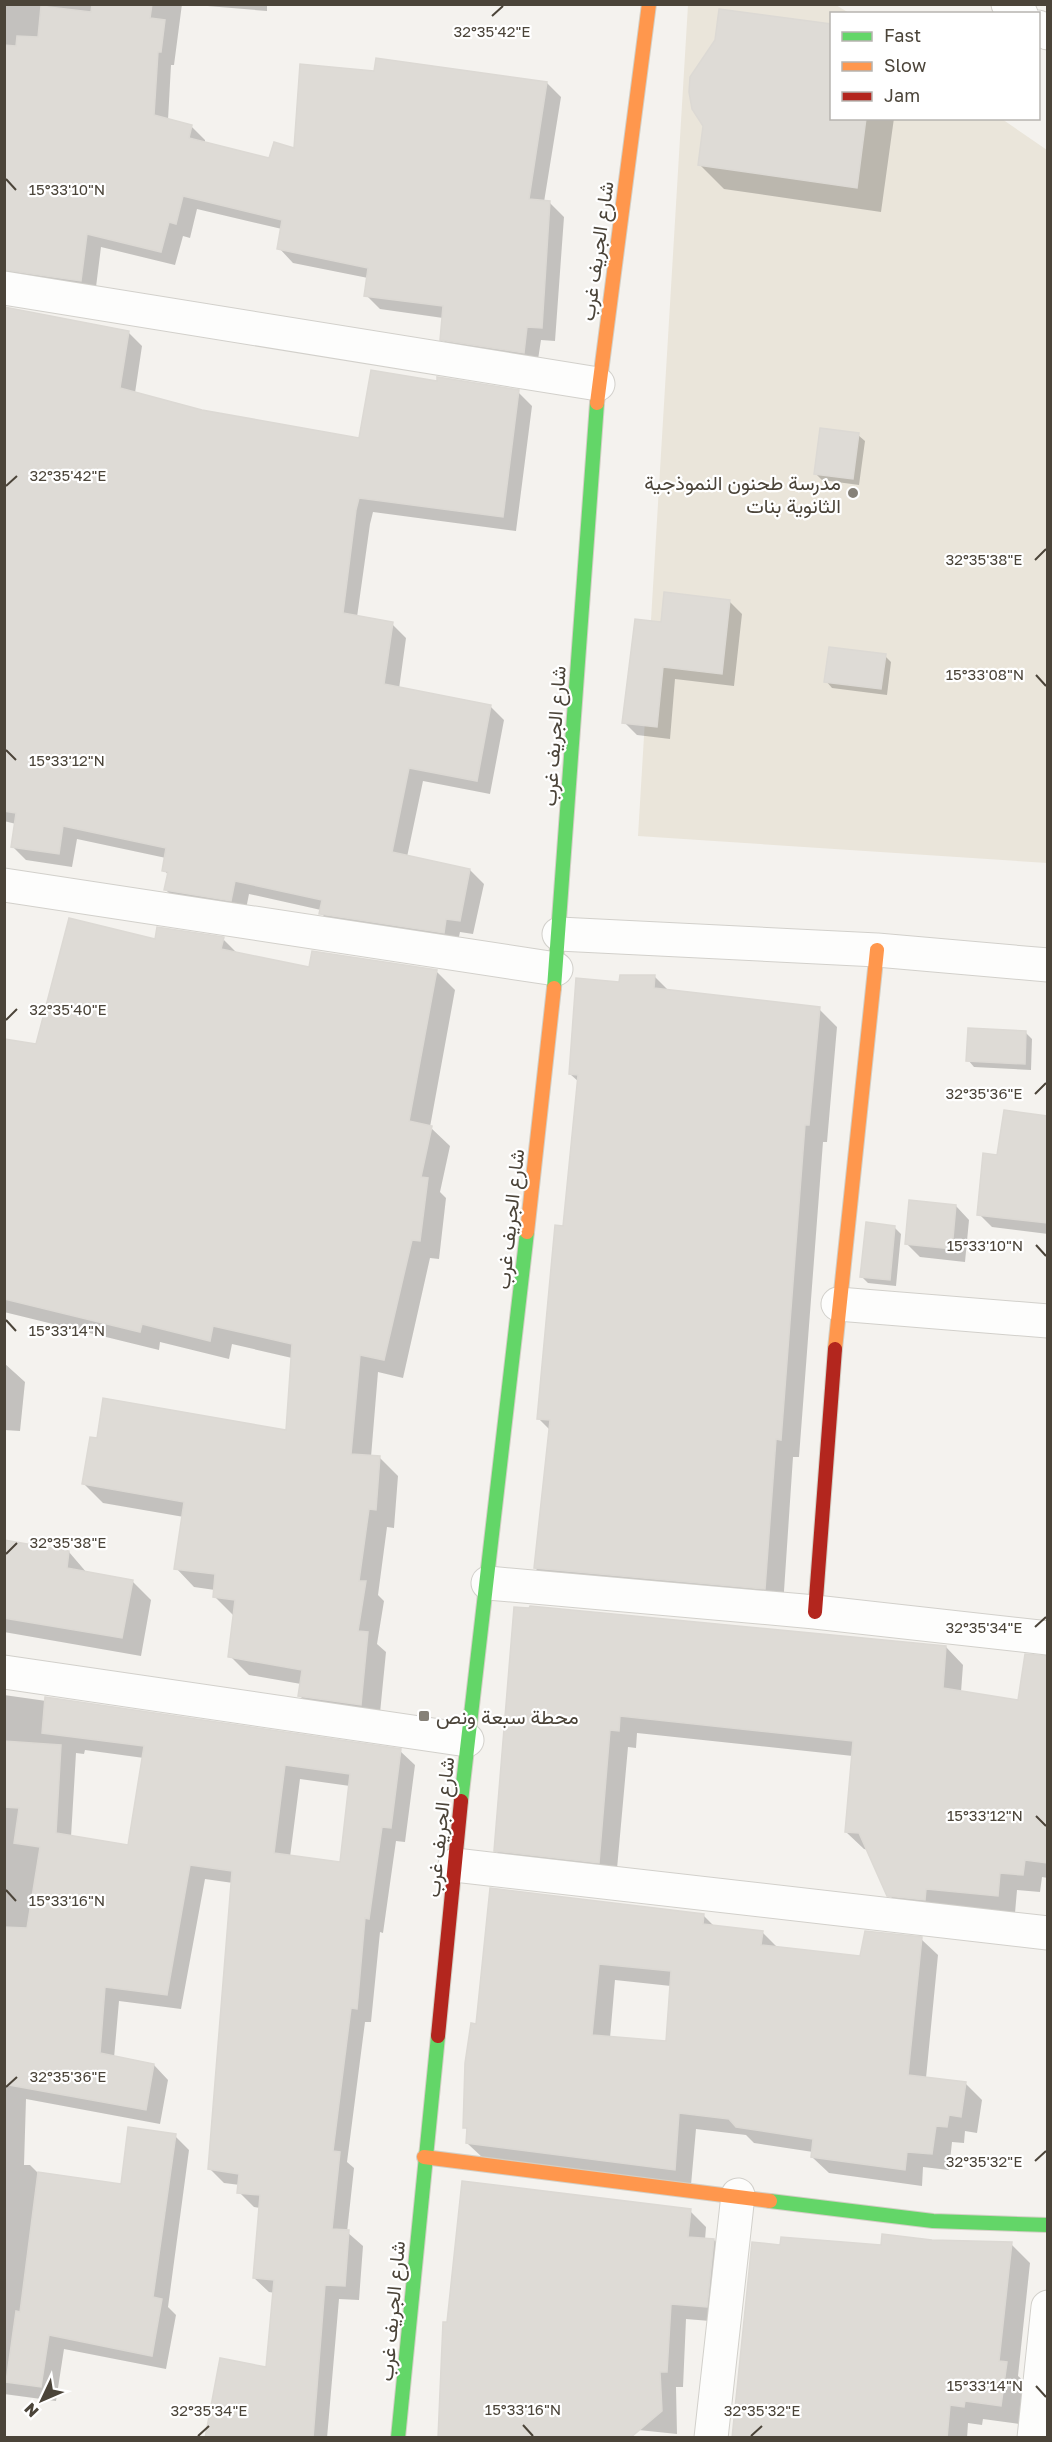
<svg xmlns="http://www.w3.org/2000/svg" width="1052" height="2442" font-family="'Golos Text',Vazirmatn,sans-serif">
  <style>
    .education { fill: #eae5da }
    .shadow { fill: #0003; fill-rule: evenodd }
    .building { fill: #dedbd6; stroke: #dcd9d4; stroke-width: 1.5; fill-rule: evenodd }
    .lines { fill: none; stroke-linecap: round; stroke-linejoin: round }
    .street-casing { stroke: #d2d0cb; stroke-width: 35 }
    .fast-casing { stroke: #d3cfc5; stroke-width: 16 }
    .slow-casing { stroke: #d3cfc5; stroke-width: 16 }
    .jam-casing { stroke: #d3cfc5; stroke-width: 16 }
    .street { stroke: #fdfdfc; stroke-width: 33 }
    .fast { stroke: #63d668; stroke-width: 14 }
    .slow { stroke: #ff974d; stroke-width: 14 }
    .jam { stroke: #b3261e; stroke-width: 14 }
    .ticks { fill: none; stroke: #4b4439; stroke-width: 2 }
    .poi-dot { fill: #868178; stroke: #fff; stroke-width: 2 }
    .labels { text-anchor: middle; dominant-baseline: central; stroke-width: 4.5; stroke-linejoin: round; paint-order: stroke }
    .street-label { font-size: 20px; fill: #4b4439; stroke: #fff }
    .poi-label { font-size: 20px; fill: #4b4439; stroke: #fff; text-anchor: end }
    .ticks-label { font-size: 15px; text-anchor: middle; fill: #4b4439; stroke: #fff; stroke-width: 4.5; stroke-linejoin: round; paint-order: stroke }
  </style>
  <rect width="100%" height="100%" fill="#f4f2ee"/>
  <path class="education" d="M688,5h148l13,8 -17,1v104l170,1 45,31v713l-409,-27z"/>
  <path class="shadow" d="M4,4h178l-8,61h-3l-3,55 23,6 14,14v4l65,16 25,-11 81,-76 171,10 14,14 -17,105 6,1 14,14 -9,124 -14,-1 -4,26 -81,-13 -14,-14 1,-21 -63,-9 -14,-14 2,-17 -75,-15 -14,-15 3,-19 -85,-20 -7,29 -7,-2 -8,29 -74,-18 -6,48 -91,-6z
    M183,4h84v7z
    M720,10l112,16v92h62l-13,94 -157,-23 -25,-25z
    M4,309l124,23 14,14 -7,47 67,19 158,28 79,-57 79,9 14,14 -16,125 -143,-19 -3,12 -13,93 35,7 14,14 -7,51 91,17 14,14 -14,74 -67,-13 -16,76 63,13 14,14 -11,50 -13,-2 -3,14 -122,-19 -14,-14v-3l-72,-16 -4,20 -65,-10 -14,-14 3,-14 -5,-6 2,-12 -89,-19 -5,28 -46,-7 -14,-14 4,-22 -12,-3z
    M858,435l7,6 -6,44 -37,-5 -7,-7z
    M729,601l13,13 -8,72 -59,-7 -5,60 -33,-4 -13,-13 38,-98z
    M885,656l6,6 -4,33 -55,-7 -6,-7z
    M223,939l15,15 72,15 126,2 19,19 -25,137 20,19 -10,46 6,6 -7,61 -9,-1 -27,120 -25,-6 -7,85h8l19,19 -4,52 -7,-1 -9,68 6,6 -7,43 9,8 -7,71 -61,-9 -18,-18 1,-12 -52,-9 -19,-19 4,-40 -19,-19v-7l-21,-3 -18,-19 8,-51 -81,-14 -19,-19 203,-52 5,-74 -60,-14 -3,15 -69,-17 -1,8 -155,-38v-137l152,-235z
    M654,976l16,16 149,17 18,18 -10,115h-4l-24,315h-6l-10,149 -230,-20 -18,-18 16,-137 -13,-13 27,-190 14,-146 -9,-8 50,-91z
    M1025,1032l7,7 -1,31 -57,-3 -6,-7z
    M1005,1112l43,6v116l-56,-7 -13,-13 20,-58z
    M956,1206l13,14 -4,42 -45,-5 -14,-14z
    M895,1228l6,6 -5,52 -28,-3 -7,-7z
    M4,1363l21,19 -5,49 -16,-1z
    M4,1542l65,10 18,21 45,8 19,19 -10,56 -137,-24z
    M531,1607l415,40 17,18 -2,27 58,9 2,-13 27,4v186l-6,-1 -2,15 -23,-2 -2,23h-108l-18,-18 -21,-45 -4,-1 -18,-17 7,-76 -216,-23 -1,15 -8,-1 -12,133 -103,-12 -18,-18z
    M4,1695l396,56 15,14 -10,77 -9,-1 -13,92 -3,-1 -9,90h-6l-18,140 7,6 -7,64 16,14 -4,54 -20,-1 -12,139h-58l-1,-69 7,-76 -6,-1 -15,-14 6,-70 -6,-1 -15,-15 1,-7 -16,-2 -14,-14 23,-286 -28,-4 -24,130 -62,-8 -5,57 40,7 14,15 -8,44 -134,-25 -2,66h6l8,8 84,13 53,-50 14,14 -21,157 8,8 -10,54 -102,-20 -8,52 -52,-7zM85,1750l59,8 -15,89 -58,-10 5,-84 8,1zM300,1779l50,7 -9,78 -51,-7z
    M491,1890l212,25 11,11 48,6 16,16 83,10 60,-19 17,16 -12,123 39,5 17,17 -5,33 -12,-2 -1,12 -12,-1 -3,28 -26,-3 -1,19 -93,-13 -17,-16 1,-5 -59,-9 -8,-8 -50,-6 -5,56 -207,-26 -17,-16 1,-12 -3,-4zM615,1980l56,6 -4,57 -57,-5z
    M690,2211l16,16 -1,13h9l16,16 -8,66 -36,-3 -3,68h-7l1,47 -116,-12z
    M932,2241l79,3 19,19 -12,113 7,6 -6,42 -36,-5 -1,6 -14,-2 -1,15h-233l47,-192 101,1z"/>
  <path class="building" d="M92,4h60l-2,14 15,2 -4,32h-3l-4,63 38,10 -3,13 80,20 5,-16 20,6 6,-84 74,7 2,-13 171,24 -18,117 21,2 -8,127 -15,-1 -3,26 -84,-13 3,-34 -79,-10 4,-28 -91,-19 5,-29 -99,-24 -7,28 -7,-2 -8,30 -74,-18 -6,47 -77,-11v-225l12,1 1,-10 21,1 3,-31 50,6z
    M719,9l112,15v94h35l-9,70 -159,-23 5,-39 -11,-17 -3,-17 1,-15 25,-37z
    M4,307l125,24 -9,57 82,22 157,28 12,-68 66,11v-4l82,13 -16,127 -144,-19 -3,12 -13,103 50,9 -9,62 107,21 -14,76 -68,-13 -17,84 78,17 -10,52 -14,-2 -2,14 -125,-19 3,-14 -87,-19 -4,20 -67,-11 4,-18 -6,-1 4,-23 -103,-22 -4,28 -48,-7 5,-34 -12,-2z
    M820,428l39,5 -6,46 -39,-5z
    M664,592l66,8 -8,74 -59,-7 -6,60 -35,-4 13,-104 26,3z
    M829,647l57,7 -5,35 -57,-7z
    M69,918l86,21 2,-12 67,10 -3,12 88,18 3,-16 125,19 -28,151 23,5 -11,51 7,1 -8,63 -8,-1 -28,120 -24,-5 -9,99 29,2 -4,54 -7,-1 -10,72h7l-8,50 10,1 -7,73 -63,-9 4,-26 -74,-13 7,-57 -22,-3 2,-23 -41,-5 10,-67 -102,-18 8,-47 7,1 6,-40 183,32 6,-86 -79,-18 -3,15 -68,-17 -2,8 -136,-33v-260l32,5z
    M620,975h35l-1,13 166,19 -11,118h-4l-24,315 -5,-1 -11,150 -231,-21 16,-148 -13,-1 18,-194 8,1 15,-151 -9,-1 7,-96 43,4z
    M968,1028l58,3 -1,33 -59,-3z
    M1004,1110l43,6v107l-70,-8 6,-62 14,2z
    M909,1200l47,5 -4,44 -47,-5z
    M866,1222l29,4 -5,54 -30,-3z
    M4,1540l65,11 -2,17 66,12 -11,58 -118,-20z
    M530,1606l416,40 -3,42 75,12 7,-46 22,2v207l-22,-3 -2,15 -23,-2 -2,23 -72,-7 -1,11 -38,-4 -28,-63 -14,-1 8,-91 -233,-25 -1,15 -9,-1 -11,133 -105,-12 20,-244 15,1z
    M45,1697l356,52 -10,79 -9,-1 -13,92 -4,-1 -8,91 -6,-1 -18,143 7,1 -8,77 17,1 -4,56 -20,-1 -12,153h-108l15,-80 46,9 8,-87 -21,-2 7,-83 -23,-2 2,-19 -31,-5 24,-298 -42,-6 -23,130 -62,-8 -5,66 54,11 -8,46 -142,-26v-157l23,1 13,-81 -26,-4 5,-35 -15,-1v-66l57,4 -5,88 72,12 16,-99 -102,-13zM285,1765l65,9 -10,88 -66,-9z
    M490,1888l214,26 -1,10 60,7 -2,14 99,11 5,-25 57,6 -14,138 58,7 -5,35 -12,-2 -2,12 -11,-1 -4,28 -25,-2 -2,18 -94,-13 2,-18 -77,-12 -7,-8 -50,-6 -4,57 -209,-27 1,-15h-4l2,-65 6,-40 5,1zM599,1964l72,7 -5,70 -74,-6z
    M128,2127l48,7 -23,163 9,2 -10,57 -103,-21 -8,52 -35,-5 10,-71 4,1 18,-140 83,12z
    M462,2181l229,28 -3,28 26,2 -7,68 -36,-3 -4,68h-7l2,39 -32,27h-192l5,-116h4z
    M882,2234l50,6 80,2 -13,119 8,1 -6,44 -36,-5 -1,6 -14,-2 -3,33h-215l20,-196 28,3 1,-8 100,8z"/>
  <g class="lines">
    <g class="street-casing">
      <path id="street" d="M1008,4l13,10
        M1038,27l10,6
        M4,288l594,96
        M4,885l552,84
        M559,934l318,16 171,15
        M838,1304l210,17
        M488,1583l327,29 233,26
        M4,1672l463,68
        M455,1865l593,68
        M711,2438l27,-243
        M1034,2438l14,-131"/>
    </g>
    <g class="fast-casing">
      <path id="fast" d="M554,988l43,-585
        M461,1801l66,-569
        M770,2201l163,20 115,4
        M398,2438l40,-402"/>
    </g>
    <g class="slow-casing">
      <path id="slow" d="M597,403l52,-399
        M527,1232l27,-244
        M835,1349l42,-399
        M424,2157l346,44"/>
    </g>
    <g class="jam-casing">
      <path id="jam" d="M815,1612l20,-263
        M438,2036l23,-235"/>
    </g>
    <use href="#street" class="street"/>
    <use href="#fast" class="fast"/>
    <use href="#slow" class="slow"/>
    <use href="#jam" class="jam"/>
  </g>
  <path class="ticks" d="M492,16l11,-10M6,179l10,11M6,486l11,-10M1035,560l11,-11M1036,675l10,11M6,750l10,10M6,1020l11,-11M1035,1094l11,-11M1036,1245l10,11M6,1320l10,11M6,1554l11,-11M1035,1627l11,-10M1036,1816l10,10M6,1890l10,11M6,2087l11,-10M1035,2161l11,-10M1036,2386l10,11M523,2425l10,11M198,2436l11,-10M751,2436l11,-10"/>
  <g class="poi-dot">
    <circle cx="853" cy="493" r="6"/>
    <rect x="418" y="1710" width="12" height="12" rx="3"/>
  </g>
  <g class="labels">
    <g class="street-label">
      <text transform="translate(596 251) rotate(-82)">شارع الجريف غرب</text>
      <text transform="translate(553 736) rotate(-86)">شارع الجريف غرب</text>
      <text transform="translate(509 1219) rotate(-84)">شارع الجريف غرب</text>
      <text transform="translate(439 1827) rotate(-84)">شارع الجريف غرب</text>
      <text transform="translate(391 2311) rotate(-85)">شارع الجريف غرب</text>
    </g>
    <g class="poi-label">
      <text x="841" y="482">مدرسة طحنون النموذجية<tspan x="841" dy="23">الثانوية بنات</tspan></text>
      <text x="436" y="1716" text-anchor="start">محطة سبعة ونص</text>
    </g>
  </g>
  <g class="ticks-label">
    <text x="492" y="37">32°35'42"E</text>
    <text x="67" y="195">15°33'10"N</text>
    <text x="68" y="481">32°35'42"E</text>
    <text x="984" y="565">32°35'38"E</text>
    <text x="985" y="680">15°33'08"N</text>
    <text x="67" y="766">15°33'12"N</text>
    <text x="68" y="1015">32°35'40"E</text>
    <text x="984" y="1099">32°35'36"E</text>
    <text x="985" y="1251">15°33'10"N</text>
    <text x="67" y="1336">15°33'14"N</text>
    <text x="68" y="1548">32°35'38"E</text>
    <text x="984" y="1633">32°35'34"E</text>
    <text x="985" y="1821">15°33'12"N</text>
    <text x="67" y="1906">15°33'16"N</text>
    <text x="68" y="2082">32°35'36"E</text>
    <text x="984" y="2167">32°35'32"E</text>
    <text x="985" y="2391">15°33'14"N</text>
    <text x="523" y="2415">15°33'16"N</text>
    <text x="209" y="2416">32°35'34"E</text>
    <text x="762" y="2416">32°35'32"E</text>
  </g>
  <rect width="1052" height="2442" fill="none" stroke="#4b4439" stroke-width="12"/>
  <rect x="830" y="12" width="210" height="108" fill="#ffffff" stroke="#b7b4b0" stroke-width="1.5"/>
  <rect x="842" y="32" width="30" height="9" fill="#63d668" stroke="#b7b4b0" stroke-width="1.5"/>
  <text x="884" y="42" font-size="18" fill="#4b4439">Fast</text>
  <rect x="842" y="62" width="30" height="9" fill="#ff974d" stroke="#b7b4b0" stroke-width="1.5"/>
  <text x="884" y="72" font-size="18" fill="#4b4439">Slow</text>
  <rect x="842" y="92" width="30" height="9" fill="#b3261e" stroke="#b7b4b0" stroke-width="1.5"/>
  <text x="884" y="102" font-size="18" fill="#4b4439">Jam</text>
  <g transform="translate(42 2400) rotate(226)" stroke="#ffffff" stroke-width="4.5" paint-order="stroke">
  <path d="M0-4.5L10 22L0 15L-10 22Z" fill="#4b4439"/>
  <text y="-9" font-size="16" font-weight="bold" text-anchor="middle" fill="#4b4439">N</text>
  </g>
</svg>
